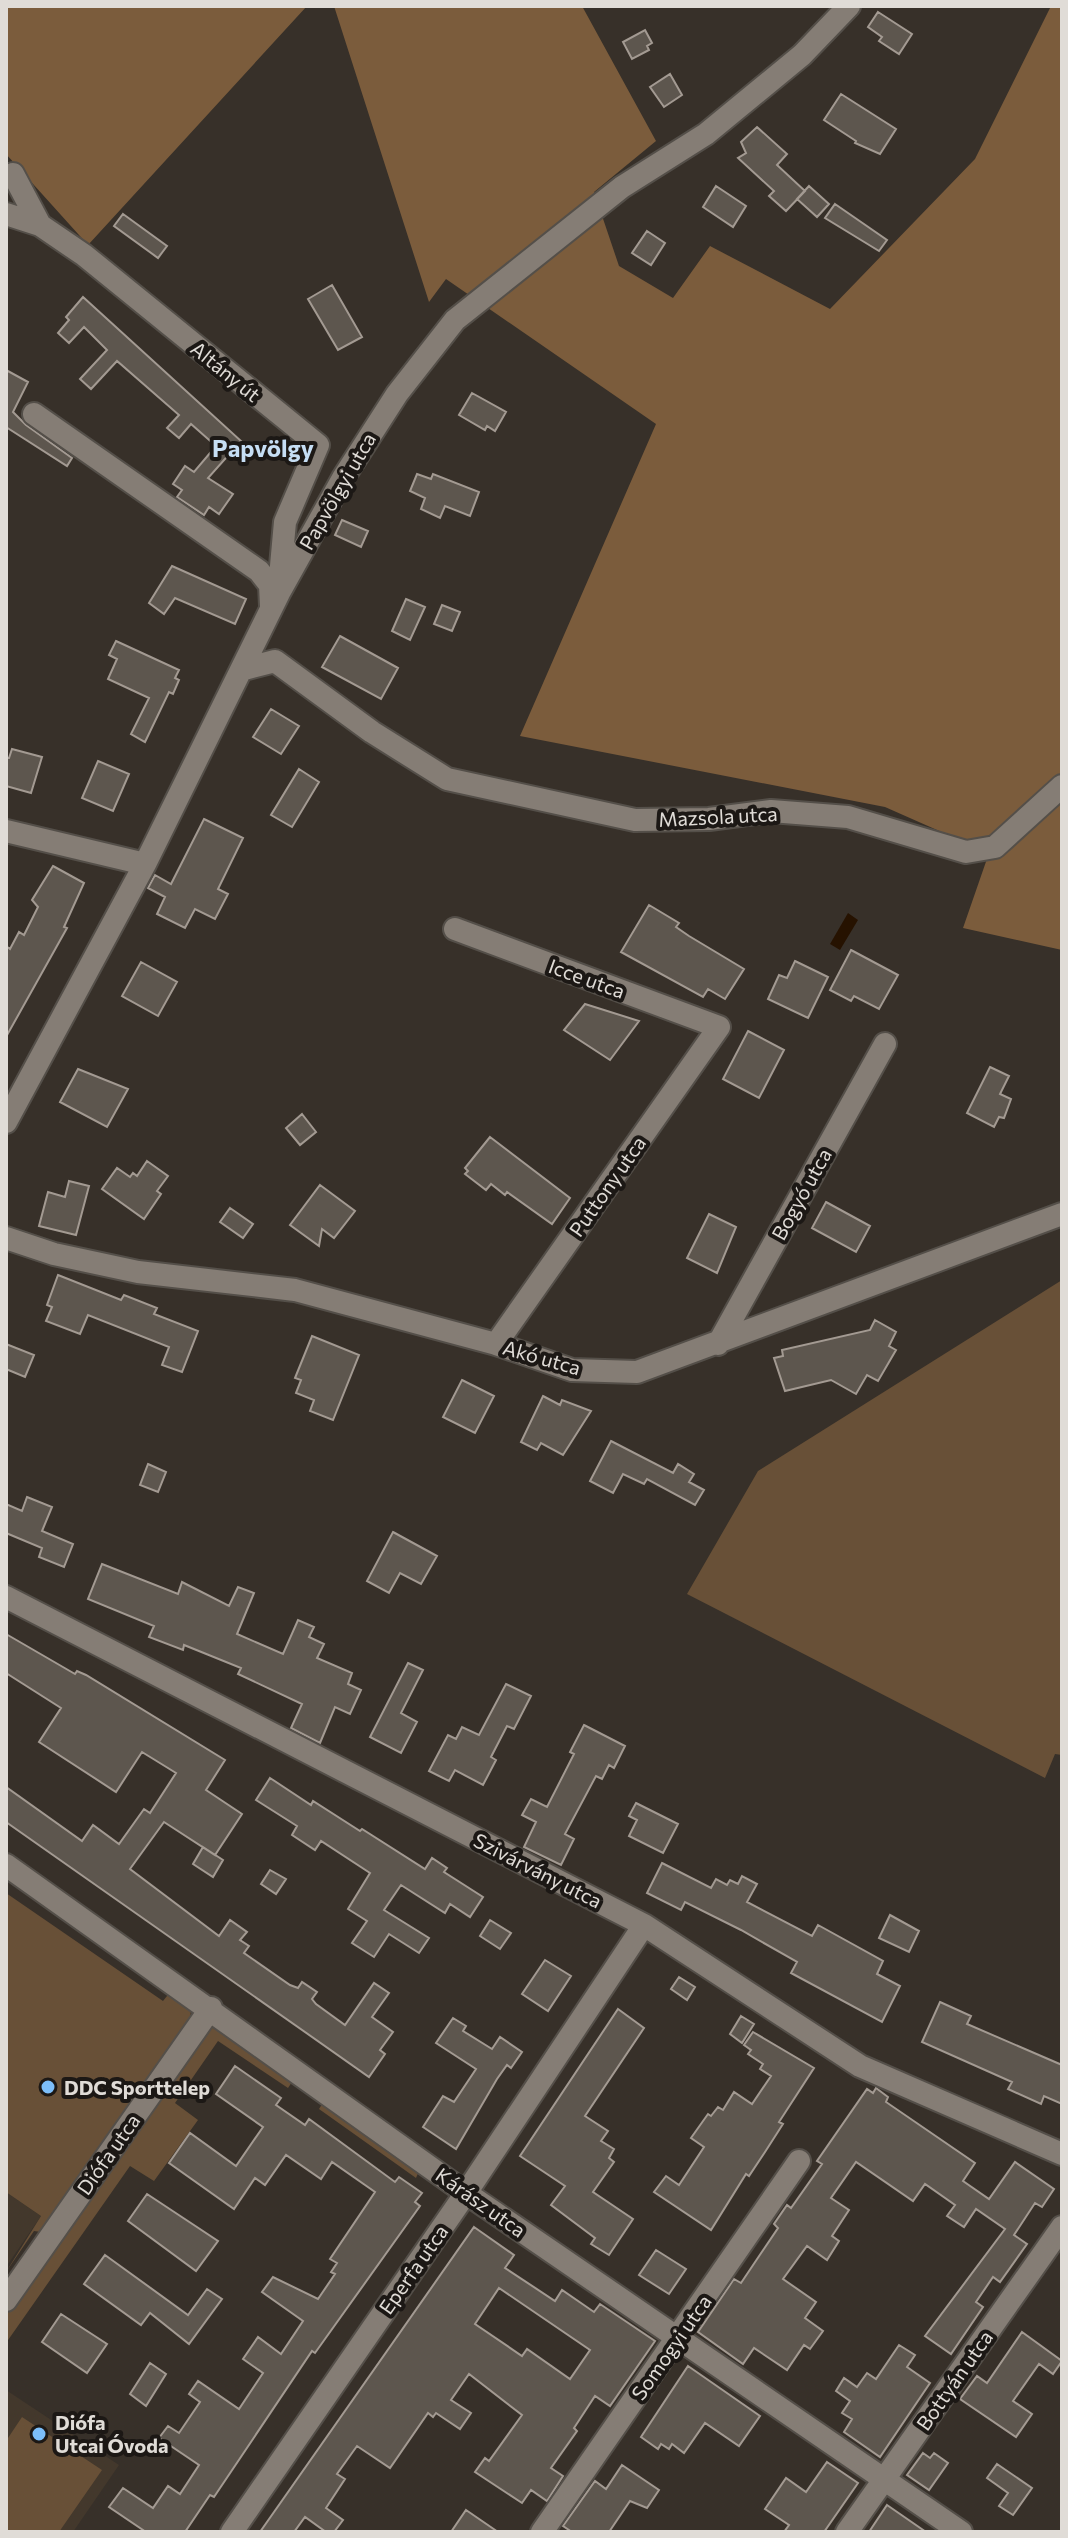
<svg xmlns="http://www.w3.org/2000/svg" width="1068" height="2538" font-family="Commissioner,sans-serif">
  <style>
    .built { fill: #43382c }
    .green { fill: #685037 }
    .forest { fill: #7b5c3c }
    .water { fill: #261200 }
    .building { fill: #5d564e; stroke: #a39a92; stroke-width: 2; fill-rule: evenodd }
    .lines { fill: none; stroke-linecap: round; stroke-linejoin: round }
    .minor-casing { stroke: #544f49; stroke-width: 26 }
    .minor { stroke: #857d75; stroke-width: 22 }
    .poi-dot { fill: #7cbef9; stroke: #1c1815; stroke-width: 3 }
    .labels { text-anchor: middle; dominant-baseline: central; stroke-width: 8; stroke-linejoin: round; paint-order: stroke }
    .street-label { font-size: 20px; fill: #e0dcd7; stroke: #1c1815 }
    .poi-label { font-size: 20px; font-weight: bold; fill: #e0dcd7; stroke: #1c1815; text-anchor: start }
    .quarter-label { font-size: 24px; font-weight: bold; fill: #c6def4; stroke: #1c1815 }
  </style>
  <rect width="100%" height="100%" fill="#373029"/>
  <path class="built" d="M6,2192l35,24 -35,51z
    M6,2390l113,75 -46,67h-67z"/>
  <path class="green" d="M1062,1280v475l-7,-1 -10,24 -358,-184 71,-123z
    M6,1893l157,108 8,-10 20,19 -1,9 -149,213 -7,-1 -28,41 35,-56 -35,-24z
    M216,2025l78,54 -6,9 -70,-47 -43,62 23,17 -44,61 -24,-15 -124,177v-28l201,-287z
    M324,2101l95,70 -3,7 -97,-69z
    M22,2417l80,53 -43,62h-53v-91z"/>
  <path class="forest" d="M6,6h301l-219,239 -82,-91z
    M334,6h248l74,135 -62,51 25,74 54,32 37,-52 120,63 145,-150 76,-153h11v944l-99,-22 26,-75 -104,-46 -365,-71 136,-312 -210,-145 -17,23z"/>
  <path class="water" d="M848,913l10,7 -18,30 -10,-6z"/>
  <path class="building" d="M878,12l34,22 -13,20 -20,-13 3,-4 -14,-10z
    M645,30l7,13 -5,3 2,4 -17,9 -9,-17z
    M670,74l12,21 -18,12 -14,-20z
    M841,94l55,35 -16,25 -25,-11 1,-2 -32,-21z
    M757,127l30,27 -10,11 28,26 -19,20 -17,-15 5,-5 -36,-33 8,-5 -5,-11z
    M716,186l30,20 -13,21 -30,-20z
    M809,186l20,18 -12,13 -20,-18z
    M835,204l52,36 -8,11 -54,-33z
    M123,214l44,32 -9,12 -44,-32z
    M647,231l18,12 -14,22 -19,-12z
    M332,285l30,52 -24,13 -30,-51z
    M83,297l158,144 -33,37 25,16 -14,20 -10,-7 -5,8 -27,-18 5,-7 -9,-6 12,-18 9,6 22,-26 -25,-22 -12,14 -12,-10 12,-13 -62,-54 -26,28 -11,-10 27,-29 -23,-23 -15,16 -11,-10 11,-13 -3,-3z
    M6,370l22,12 -15,30 13,13 46,33 -5,8 -61,-39z
    M472,393l34,19 -11,19 -8,-5 -2,4 -26,-15z
    M417,474l14,5 2,-5 46,18 -9,24 -25,-10 -5,12 -19,-9 4,-11 -15,-7z
    M342,520l26,11 -7,16 -26,-12z
    M172,566l74,33 -11,25 -60,-26 -11,16 -15,-11z
    M406,599l19,8 -15,33 -18,-9z
    M442,605l18,7 -8,19 -18,-7z
    M340,636l58,32 -17,31 -59,-32z
    M116,641l63,29 -4,8 4,2 -6,14 -4,-2 -24,50 -14,-8 18,-36 -41,-19 9,-20 -8,-4z
    M271,709l28,17 -18,28 -28,-17z
    M12,749l30,8 -11,36 -25,-7v-28h3z
    M98,761l31,13 -16,37 -31,-13z
    M299,769l20,13 -27,45 -21,-12z
    M204,819l39,19 -25,51 10,5 -13,25 -20,-10 -10,19 -28,-14 8,-17 -17,-9 7,-13 16,9z
    M53,866l31,17 -20,44 3,1 -61,109v-91l4,3 9,-17 5,3 14,-28 -6,-7z
    M649,905l30,18 -3,4 13,9 55,33 -19,30 -17,-10 -5,8 -82,-45z
    M851,950l47,25 -19,34 -25,-13 -3,5 -21,-11z
    M795,961l33,16 -20,41 -40,-19 11,-24 8,3z
    M141,962l36,20 -19,34 -36,-20z
    M585,1004l54,17 -29,39 -46,-30z
    M748,1031l36,19 -25,48 -36,-19z
    M990,1067l19,9 -9,18 11,5 -7,19 -5,-1 -5,10 -27,-14z
    M78,1069l50,20 -21,38 -47,-25z
    M302,1114l14,18 -16,13 -14,-17z
    M490,1137l80,61 -18,26 -45,-32 -2,3 -14,-11 -5,6 -21,-16 3,-3 -3,-3z
    M147,1161l21,15 -11,15 4,3 -17,25 -42,-30 15,-21 13,9 3,-4 4,3z
    M69,1181l20,5 -13,49 -37,-9 9,-34 17,5z
    M320,1185l35,26 -21,27 -12,-9 -3,17 -29,-21z
    M826,1202l44,24 -14,26 -44,-24z
    M230,1208l23,16 -10,14 -23,-16z
    M709,1214l27,13 -19,46 -30,-15z
    M58,1275l63,25 3,-5 33,13 -3,6 44,17 -16,41 -20,-7 7,-18 -81,-32 -8,19 -34,-13 6,-14 -5,-2z
    M875,1320l21,12 -7,14 7,4 -18,31 -11,-6 -11,19 -25,-14 -46,11 -11,-33 9,-2 -1,-6 88,-20z
    M312,1336l47,19 -26,65 -23,-9 4,-11 -18,-7 5,-13 -6,-2z
    M6,1344l28,11 -9,22 -19,-8z
    M462,1380l32,16 -19,37 -32,-16z
    M543,1396l17,9 2,-5 29,11 -28,44 -22,-12 -4,7 -16,-8z
    M611,1441l62,32 5,-9 16,10 -5,8 15,8 -9,15 -48,-26 -3,5 -21,-10 -10,19 -23,-12z
    M148,1464l18,8 -8,20 -18,-7z
    M27,1497l25,10 -10,24 31,13 -9,23 -25,-10 3,-9 -36,-15v-29l16,7z
    M393,1532l44,24 -16,28 -21,-11 -11,20 -22,-12z
    M102,1564l76,30 4,-12 47,24 9,-19 16,6 -17,41 46,20 15,-34 16,7 -5,10 15,7 -7,14 35,15 -4,11 13,6 -11,24 -15,-7 -15,36 -29,-15 11,-24 -64,-30 3,-6 -57,-23 -1,5 -34,-13 5,-11 -66,-27z
    M6,1634l69,40 2,-3 9,4 139,85 -19,30 36,24 -27,41 -51,-33 -34,47 89,67 11,-16 17,12 -7,8 9,6 -5,7 46,32 8,3 4,-6 15,10 -5,7 4,5 29,21 29,-42 15,10 -17,24 21,15 -13,18 5,4 -16,23 -363,-255v-35l76,54 11,-16 26,19 25,-35 6,4 26,-40 -34,-21 -26,40 -77,-50 22,-34 -55,-35z
    M408,1663l15,7 -22,43 16,9 -16,31 -31,-16z
    M506,1684l25,12 -17,33 -7,-3 -16,31 5,3 -13,25 -28,-15 -6,11 -20,-10 19,-36 8,4 6,-12 17,8z
    M584,1725l41,21 -11,22 -5,-3 -7,14 -6,-3 -31,58 9,5 -13,26 -37,-18 12,-25 -14,-7 9,-16 16,8 27,-53 -4,-2z
    M270,1778l41,27 2,-4 47,30 2,-2 63,40 7,-11 15,10 -3,4 39,25 -13,20 -20,-13 -5,9 -44,-28 -17,25 45,28 -10,15 -30,-19 -15,23 -22,-14 15,-22 -19,-12 22,-36 -49,-32 -6,9 -23,-15 5,-9 -41,-26z
    M636,1803l42,21 -15,29 -34,-17 8,-16 -8,-4z
    M203,1847l20,13 -10,17 -20,-13z
    M662,1863l49,25 5,-9 11,6 3,-5 8,4 4,-8 15,8 -10,18 65,34 6,-11 65,36 -6,13 23,12 -18,36 -91,-49 6,-11 -56,-32 -56,-28 -4,8 -34,-17z
    M270,1870l16,9 -10,15 -15,-10z
    M890,1915l29,16 -10,21 -30,-14z
    M490,1920l21,13 -11,16 -20,-13z
    M545,1960l26,16 -23,35 -26,-17z
    M679,1977l16,10 -8,13 -16,-11z
    M940,2002l31,14 -4,8 95,41v39l-18,-8 -3,8 -33,-15 4,-7 -90,-40z
    M618,2009l26,19 -59,88 23,15 -7,10 13,8 -5,9 5,4 -21,30 40,27 -24,36 -18,-11 4,-6 -44,-33 14,-19 -45,-30z
    M741,2016l13,8 -12,19 -12,-9z
    M453,2018l13,8 -3,5 29,18 8,-12 22,15 -11,16 -4,-3 -10,14 -41,70 -33,-22 20,-31 11,6 22,-33 -40,-26z
    M753,2032l61,36 -35,54 4,2 -18,28 -16,24 -3,-2 -35,56 -57,-38 12,-16 13,9 25,-38 -13,-9 17,-24 3,2 7,-9 5,3 11,-18 18,12 19,-28 -11,-7 3,-5 -15,-10 3,-4 -7,-5z
    M235,2066l46,32 -5,7 29,20 4,-6 86,63 4,-5 23,16 -7,9 5,4 -105,147 -3,-2 -98,146 -4,-2 -25,37h-39l-37,-25 14,-19 30,20 15,-22 12,8 19,-29 -40,-27 9,-12 11,7 21,-31 -11,-8 9,-13 41,28 24,-36 -20,-14 15,-22 23,17 22,-33 -41,-29 11,-15 45,22 17,-25 -4,-2 6,-9 -7,-4 45,-67 -43,-30 -11,17 -35,-24 -21,30 -10,-7 -21,31 -65,-46 21,-30 46,33 27,-39 -47,-33z
    M876,2088l12,9 -2,5 89,61 -12,18 26,18 26,-37 39,27 -12,18 -7,-4 -21,32 13,9 -27,38 -7,-5 -17,25 7,5 -32,47 -26,-18 80,-107 -29,-20 -12,18 -17,-11 8,-11 -30,-21 -12,17 -57,-39 -25,36 18,12 -17,26 7,5 -12,19 -20,-14 -24,33 33,23 -11,16 18,13 -13,18 -6,-4 -17,25 -33,-22 -11,16 -45,-32 36,-53 7,4 37,-55 -4,-4 13,-19 4,3 31,-44 -5,-3 50,-72 6,4z
    M147,2194l71,47 -22,30 -68,-50z
    M474,2227l40,28 -9,13 50,33 7,-11 32,22 6,-8 55,37 -45,65 -15,-10 -21,32 3,3 -26,37 12,8 -16,25 -16,-11 -9,13 -47,-31 10,-14 4,3 33,-46 -53,-41 -18,26 20,13 -11,16 -24,-16 -3,4 -5,-4 -38,55 -33,-22 -20,28 8,5 -19,29 17,12 -9,12h-8l-21,-15 -11,15h-34zM499,2288l91,62 -20,29 -43,-30 -5,7 -47,-32z
    M656,2250l30,19 -17,25 -30,-19z
    M105,2255l83,60 19,-26 15,10 -33,45 -39,-31 -9,12 -57,-41z
    M61,2314l46,30 -20,29 -45,-31z
    M1022,2332l40,29 -9,13 -14,-10 -26,37 19,13 -16,23 -56,-38 17,-23 10,7z
    M899,2345l16,10 -8,12 23,16 -50,74 -36,-25 8,-13 -10,-6 8,-12 -14,-10 8,-13 13,9 10,-14 9,6z
    M150,2363l16,11 -20,32 -16,-12z
    M688,2366l72,50 -21,30 -34,-23 -21,30 -12,-9 -3,5 -8,-5 -3,5 -17,-12z
    M923,2453l7,5 4,-5 14,10 -19,27 -22,-15z
    M827,2462l31,21 -34,49h-40l5,-7 -24,-16 21,-31 20,14z
    M997,2464l35,24 -19,27 -14,-9 9,-13 -21,-15z
    M622,2465l37,25 -12,18 -17,-7 -21,31h-37l-9,-6 32,-45 11,8z
    M887,2505l39,27h-57z
    M466,2510l32,22h-47z"/>
  <g class="lines">
    <g class="minor-casing">
      <path id="minor" d="M13,174l27,51
        M6,214l34,11 44,30 234,190 -33,77 -6,66
        M34,414l225,157 11,14 1,21
        M244,669l31,-8 97,71 75,47 188,41 74,-1 62,-8 77,6 118,35 29,-5 67,-61
        M6,831l139,33
        M455,929l264,98 -223,317
        M6,1122l139,-258 134,-271 64,-115 54,-84 58,-74 167,-133 84,-53 96,-79 47,-49
        M6,1238l48,16 84,18 157,18 201,54 76,26 65,2 425,-158
        M718,1344l167,-300
        M6,1597l638,328 216,141 202,88
        M6,1865l460,328 495,339
        M6,2300l205,-292
        M232,2532l234,-339 178,-268
        M542,2532l257,-371
        M847,2532l215,-305"/>
    </g>
    <use href="#minor" class="minor"/>
  </g>
  <g class="poi-dot">
    <circle cx="48" cy="2087" r="8"/>
    <circle cx="39" cy="2434" r="8"/>
  </g>
  <g class="labels">
    <g class="street-label">
      <text transform="translate(226 371) rotate(39)">Altány út</text>
      <text transform="translate(337 491) rotate(-60)">Papvölgyi utca</text>
      <text transform="translate(718 816) rotate(-3)">Mazsola utca</text>
      <text transform="translate(587 978) rotate(20)">Icce utca</text>
      <text transform="translate(607 1186) rotate(-55)">Puttony utca</text>
      <text transform="translate(801 1194) rotate(-61)">Bogyó utca</text>
      <text transform="translate(542 1357) rotate(16)">Akó utca</text>
      <text transform="translate(538 1870) rotate(27)">Szivárvány utca</text>
      <text transform="translate(108 2154) rotate(-55)">Diófa utca</text>
      <text transform="translate(481 2202) rotate(35)">Kárász utca</text>
      <text transform="translate(413 2269) rotate(-55)">Eperfa utca</text>
      <text transform="translate(671 2347) rotate(-55)">Somogyi utca</text>
      <text transform="translate(954 2380) rotate(-55)">Bottyán utca</text>
    </g>
    <g class="poi-label">
      <text x="64" y="2087">DDC Sporttelep</text>
      <text x="55" y="2422">Diófa<tspan x="55" dy="23">Utcai Óvoda</tspan></text>
    </g>
    <g class="quarter-label">
      <text x="263" y="447">Papvölgy</text>
    </g>
  </g>
  <rect width="1068" height="2538" fill="none" stroke="#e0dcd7" stroke-width="16"/>
</svg>
